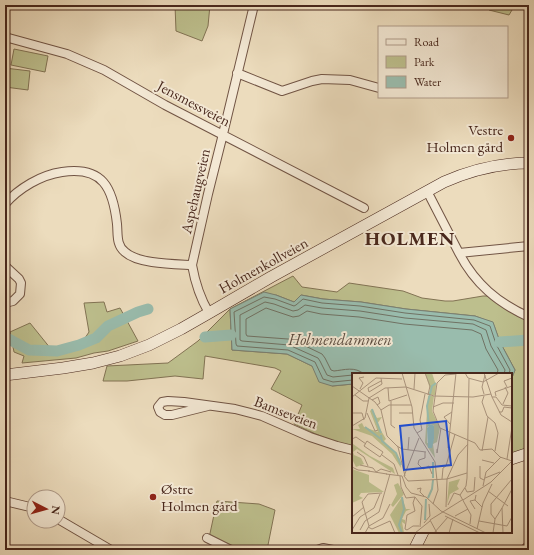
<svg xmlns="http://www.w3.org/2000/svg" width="534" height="555" font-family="'EB Garamond',serif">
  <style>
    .green { fill: #bdbf8d; stroke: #827354 }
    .water { fill: #99bcad; stroke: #798073 }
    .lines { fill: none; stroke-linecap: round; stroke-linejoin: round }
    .shore { stroke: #707264; stroke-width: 1 }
    .river { stroke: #99bcad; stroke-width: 11 }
    .street-casing { stroke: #715444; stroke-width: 10 }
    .secondary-casing { stroke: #48271c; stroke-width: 12 }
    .street { stroke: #f3e8d4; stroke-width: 8 }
    .secondary { stroke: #f3e8d4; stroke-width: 11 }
    .poi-dot { fill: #8f2418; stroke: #f3e8d4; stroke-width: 1.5 }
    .labels { text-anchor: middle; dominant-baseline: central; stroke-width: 4; stroke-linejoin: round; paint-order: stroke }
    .street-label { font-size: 15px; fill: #48271c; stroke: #f3e8d4 }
    .poi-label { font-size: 15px; fill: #48271c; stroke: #f3e8d4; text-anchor: end }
    .water-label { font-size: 16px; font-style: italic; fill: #5c4c40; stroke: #f3e8d4 }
    .district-label { font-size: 19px; font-weight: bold; letter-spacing: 1px; fill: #48271c; stroke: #f3e8d4 }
    .inset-river { fill: none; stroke: #99bcad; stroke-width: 2 }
    .inset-road { fill: none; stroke: #aa947d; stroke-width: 1 }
    .view { fill: #1d4ed8; fill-opacity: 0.15; stroke: #1d4ed8; stroke-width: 2 }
    .inset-edge { fill: none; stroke: #48271c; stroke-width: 2 }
  </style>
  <rect width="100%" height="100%" fill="#ecdcbd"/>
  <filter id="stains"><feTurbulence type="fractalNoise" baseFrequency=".005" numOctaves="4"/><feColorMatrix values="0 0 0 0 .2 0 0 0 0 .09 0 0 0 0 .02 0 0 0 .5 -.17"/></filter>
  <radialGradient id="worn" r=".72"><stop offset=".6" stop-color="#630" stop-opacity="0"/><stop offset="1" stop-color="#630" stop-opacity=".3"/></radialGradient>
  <path class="green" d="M175,5h35l-2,21 -6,15 -26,-10z
    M491,5h24l-6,10 -20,-5z
    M14,49l34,7 -3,16 -34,-7z
    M5,68l25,3 -2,19 -23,-3z
    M293,276l9,11 35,5 12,-9 54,8 19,7 23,3h8l30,-5h5l36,22 5,6v126l-18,6v-76l4,-10 -15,-28 -7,-19 -18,-7 -69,-7 -45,-7 -38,-3 -22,-4 -7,7 -18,-7 -46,14 2,41 55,4 25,12 20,20 21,-2v62c-21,-4 -40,-13 -59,-22l8,-19 -31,-16 10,-18 -6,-3 -70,-12 -2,23 -28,-3 -48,5h-24l4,-15 61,-3 30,-22 32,-32z
    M104,302l3,10 13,-4 18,33 -30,10 -14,2 -18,5 -54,5 2,-7 -10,-4 -4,-20 20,-9 25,31 22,-4 12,-18 -5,-29z
    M217,501l42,3 16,6 -8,40h-32l-26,-12z"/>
  <path class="water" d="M264,292l12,3 18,7 7,-7 22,4 38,3 45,7 69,7 18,6 7,20 15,28 -4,10v-6h-158v10l-21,2 -13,-4 -7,-16 -25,-12 -55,-4 -2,-41z"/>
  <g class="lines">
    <path class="shore" d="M364,374c-9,-8 -20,-4 -30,-3l-3,-1 -6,-12 -3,-4 -29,-14 -5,-1 -41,-3 -1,-2v-15l20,-11 27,9 6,-1 8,-5 14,3 38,3 45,7 68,6 9,4 5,15 12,21 -1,4
      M353,375l-20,2 -6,-2 -7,-14 -2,-3 -29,-13 -47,-4 -2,-1v-25l25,-13 9,2 19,7 5,-1 7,-5 17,3 38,3 45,7 68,6 13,6 5,16 14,24 -1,4
      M353,380l-20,2 -10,-3 -8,-17 -27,-12 -51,-4 -1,-2 -2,-32 30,-15 11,2 19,7 2,-1 7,-6 19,4 38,3 45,7 69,7 16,6 6,18 14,26 -1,4"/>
    <path class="river" d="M5,337l24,13 28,1 22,-6 17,-7 12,-12 30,-14 10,-3
      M205,337l26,-2
      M500,342l29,-2"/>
    <g class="street-casing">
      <path id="street" d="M5,37l62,17 37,16 61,35 199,103
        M237,73l45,18 30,-10 10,-2 28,1 29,8
        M427,191l32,62 70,-7
        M5,204c14,-16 36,-29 57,-32 41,-6 51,16 55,52 1,10 -1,21 8,28 13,12 49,12 67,13
        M459,253c16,31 39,50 70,64
        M5,266l14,13 2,4 -1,11 -7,7 -8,2
        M209,313c-9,-15 -14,-31 -17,-48l16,-71 15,-60 31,-129
        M208,406l-36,9h-7l-5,-3 -2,-5 4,-5 6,-1 16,1 51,7 27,7 48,21 27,9 16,4
        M5,501l29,7
        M58,519l53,31
        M207,538l24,12
        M317,550l6,-2 10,2
        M524,550l5,-5"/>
    </g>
    <g class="secondary-casing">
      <path id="secondary" d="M5,375l58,-7 30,-5 27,-7 29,-11 32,-16 28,-16 62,-36 173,-95c27,-12 55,-19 85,-19
        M511,459l18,-6
        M414,550l9,-18"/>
    </g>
    <use href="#street" class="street"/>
    <use href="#secondary" class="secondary"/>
  </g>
  <g class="poi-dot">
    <circle cx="511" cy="138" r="4"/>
    <circle cx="153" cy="497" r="4"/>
  </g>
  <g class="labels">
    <g class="street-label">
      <text transform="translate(194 103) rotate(28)">Jensmessveien</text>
      <text transform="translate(195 191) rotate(-77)">Aspehaugveien</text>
      <text transform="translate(263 265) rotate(-29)">Holmenkollveien</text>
      <text transform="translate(286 412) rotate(21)">Bamseveien</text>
    </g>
    <g class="poi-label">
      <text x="503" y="129">Vestre<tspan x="503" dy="17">Holmen gård</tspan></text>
      <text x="161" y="488" text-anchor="start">Østre<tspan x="161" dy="17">Holmen gård</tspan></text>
    </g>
    <g class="water-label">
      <text x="340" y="339">Holmendammen</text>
    </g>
    <g class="district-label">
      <text x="410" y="238">HOLMEN</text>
    </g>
  </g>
  <g transform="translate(352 373)">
    <rect width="160" height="160" fill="#ecdcbd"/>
    <path d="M73,0h7l4,12 -1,10h-6l1,-6zM76,23h6l-2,15 8,17 -3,14 -4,2 2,14 -10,-15zM79,51l3,2v13l-3,4h-4v-15zM20,36l5,9 5,-1 -5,7 9,15 -2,2 16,18 1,9 -9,-14 -20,-18 -20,-7h8l-2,-4 4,-2 2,4 14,5 -8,-21zM0,66l1,5 17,12 23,12 2,6 -38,-25 -4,3 1,3 7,3 3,6 -8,3 -4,-8zM0,96l17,6v7l15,10 -23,1 -2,3 4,2 -11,5zM108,106l-3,7 2,3 -9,5 -3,10 2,-22zM46,110l6,11 -11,13 -2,-2 6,-11 -3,-9zM50,124l4,12h5l-5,2 -4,8 3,1v4l-3,-2 2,11h-5l-9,-18z" fill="#bdbf8d" fill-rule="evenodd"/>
    <path d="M79,51l3,2v13l-2,9h-4l-1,-20z" fill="#99bcad"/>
    <path class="inset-river" d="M20,36l9,24M77,53l-2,-20 5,-20 4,-3M13,54l16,12M29,62l1,6 14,12 5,12M81,105v-16M50,124l2,12 -5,16 3,8M76,125l4,-9 1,-9M73,147l1,-21"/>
    <path class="inset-road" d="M50,0l10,34 2,21 21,34 3,28 -5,14M73,0l5,13 -2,9M113,0l3,5 15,4 16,-9M132,0l8,24h4l6,8 10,1M104,1l-11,1 -8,8 -4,28 7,17 35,15 5,7 12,-1 8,8 12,4M117,6l-2,99 -1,8 -6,9 11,20 -1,9M29,8l-13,7 1,4 13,-8 -1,-6M0,13l23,16 6,8 6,26 11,11 7,29M155,14l-3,-6 8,-3M36,15l1,13M8,16l3,-6 -4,-5 5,-1M62,16l1,-16M132,21l-2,-7 3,-12M3,22l8,6h5M132,23l-2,6 5,14 8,7 3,10 -3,18M144,23l-1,-4 17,-6M0,24l24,-19 26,1M140,24l9,18 11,7M20,27l6,-3 2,6 -3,2M37,28l18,-6M39,28v24l4,3M151,31l5,-11 -3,-6M81,34l10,-4h11M29,37l8,-5h22M147,39h3l2,-5 8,1M1,40h9l2,7M15,40l8,18 3,-1M47,40h14M98,51l-6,-7 8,-5M0,53l13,-8 4,-20 16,-10 21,-1 28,9 39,1 18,-3M65,60l5,-3 -2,-10 5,-26M67,65l-15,38 4,5 39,-2 20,-6M0,66l4,-2 10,7M15,68l16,11 -3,5 -16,-11zM45,73l5,3 24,3M96,75l8,-75M85,76v4l4,-25M56,77l1,-13M130,78l6,-34M5,79l7,5 4,9M73,79v6l-6,2 -1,4 5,5 6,-3 3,8M30,82l12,9 4,11M155,86l5,-32M130,87l12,3M8,92l13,3 3,4 5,-3 10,3M128,93v12l4,2M0,94l6,3 12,1M16,98l19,3M34,101l16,2 4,11 5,6 15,4 15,14 45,22M48,103l1,11 5,11 9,-1M133,105l15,-6M90,106l1,-11 3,-2 9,-32M95,106l11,-24 10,-11M131,113l3,-14 15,-15M113,115l2,4 7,-1 1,-14M65,116l4,-1 -1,4 4,4M136,118l20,15M124,122l-1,5 7,7M63,124l-2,6 2,8 -8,4 -2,14 2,1 6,-4h6M63,124l7,9 -2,21M111,127l28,-18 21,-21M10,129l6,-8 14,-1M10,129l7,24M96,132l6,-12 6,2M94,134l1,-28M123,136l-5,-8 5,-1M93,143l35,17M103,143l13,-7M0,144l12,-10M143,146l-4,-5v-10l21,-25M78,147l7,13M78,147l32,-20M127,148l28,5 5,-9M72,150l6,-7 -1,-12M16,154l4,2 18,-8 5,12M125,156l6,-26 9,-19M0,157l8,-13 14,-9 6,-14M8,157l5,-9 14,-9 11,-38M13,160l4,-7 14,-8 7,-14M63,160l15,-12M82,160l14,-16M97,160l4,-14M141,160l2,-14 7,-11M151,160l-1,-25 10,-19"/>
    <path class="view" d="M94,48l5,44 -47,5 -4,-44z"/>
    <rect width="160" height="160" class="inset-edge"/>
  </g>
  <rect width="534" height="555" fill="none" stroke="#ecdcbd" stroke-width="20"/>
  <rect x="6" y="6" width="522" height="543" fill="none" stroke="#48271c" stroke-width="2"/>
  <rect x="10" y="10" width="514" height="535" fill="none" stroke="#48271c"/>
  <rect x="378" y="26" width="130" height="72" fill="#f3e8d4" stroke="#af9b8a"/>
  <rect x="386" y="39" width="20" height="6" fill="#f3e8d4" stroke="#af9b8a"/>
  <text x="414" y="46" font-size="12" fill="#48271c">Road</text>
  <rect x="386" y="56" width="20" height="12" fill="#bdbf8d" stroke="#af9b8a"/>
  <text x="414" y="66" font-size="12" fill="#48271c">Park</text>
  <rect x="386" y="76" width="20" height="12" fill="#99bcad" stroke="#af9b8a"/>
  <text x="414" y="86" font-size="12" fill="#48271c">Water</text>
  <g transform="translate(46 509) rotate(96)"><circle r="19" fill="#f3e8d4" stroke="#af9b8a"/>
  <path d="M0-3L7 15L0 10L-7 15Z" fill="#8f2418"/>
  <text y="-6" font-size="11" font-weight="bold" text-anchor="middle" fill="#48271c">N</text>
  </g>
  <rect width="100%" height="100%" filter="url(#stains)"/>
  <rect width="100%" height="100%" fill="url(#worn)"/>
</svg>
